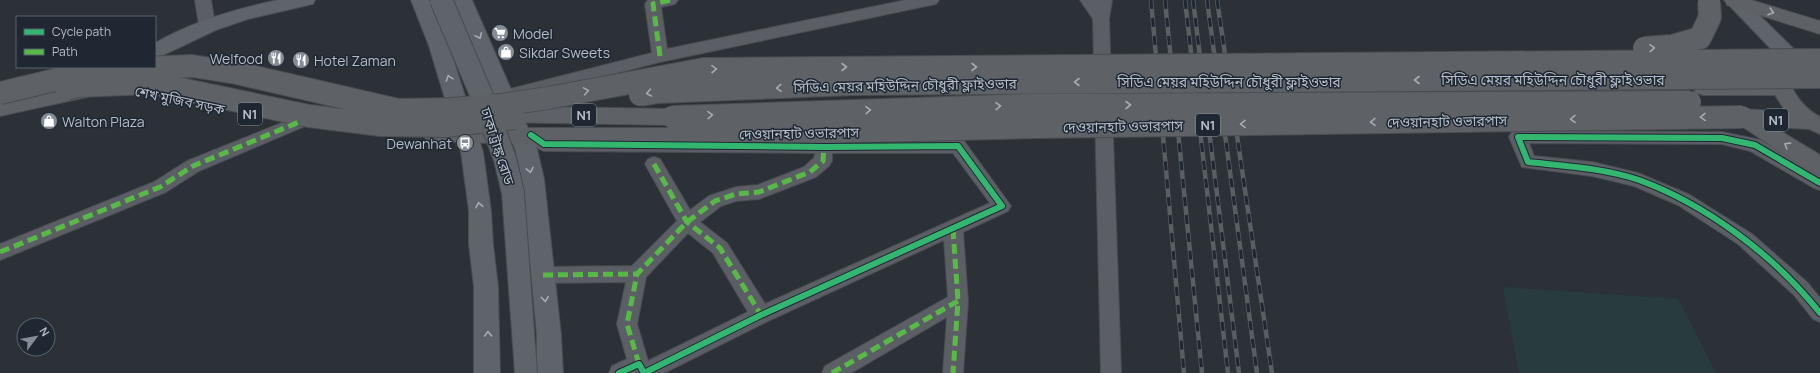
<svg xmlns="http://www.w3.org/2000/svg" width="1820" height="373" font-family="Manrope,'Noto Sans Bengali',sans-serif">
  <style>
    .green { fill: #283c3e }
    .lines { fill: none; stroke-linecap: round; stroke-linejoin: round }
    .minor-casing { stroke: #484d52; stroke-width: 2 }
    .secondary-casing { stroke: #484d52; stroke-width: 2 }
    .trunk-casing { stroke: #484d53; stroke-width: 2 }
    .minor { fill: #5b5f65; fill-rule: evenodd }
    .secondary { fill: #5f636a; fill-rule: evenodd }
    .trunk { fill: #5e6266; fill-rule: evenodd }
    .rail-casing { stroke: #595e63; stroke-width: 4.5 }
    .rail { stroke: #1e2732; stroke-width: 3; stroke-dasharray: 9; stroke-linecap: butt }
    .secondary-bridge-casing { stroke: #484d52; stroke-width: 24; stroke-linecap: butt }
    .trunk-bridge-casing { stroke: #484d53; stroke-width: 24; stroke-linecap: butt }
    .secondary-bridge { stroke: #5f636a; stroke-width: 22 }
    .trunk-bridge { stroke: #5e6266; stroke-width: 22 }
    .quiet { stroke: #58b947; stroke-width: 5; stroke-dasharray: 10 5; stroke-linecap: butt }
    .cycleway-casing { stroke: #1e2732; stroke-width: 8 }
    .cycleway { stroke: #33b770; stroke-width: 6 }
    .oneway { stroke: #a4abb4 }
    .oneway2 { stroke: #a4abb5 }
    .labels { text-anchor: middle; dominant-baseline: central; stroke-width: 3; stroke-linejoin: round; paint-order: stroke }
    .shield { fill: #1e2732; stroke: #88909b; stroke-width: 1 }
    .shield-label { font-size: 13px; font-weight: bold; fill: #b5bdc8 }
    .poi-label { font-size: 14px; fill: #b5bdc8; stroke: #1e2732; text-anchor: start }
    .street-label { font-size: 14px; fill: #b5bdc8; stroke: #1e2732 }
  </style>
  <rect width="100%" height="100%" fill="#2b3137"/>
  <path class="green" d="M1503,287l175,12 38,74h-197z"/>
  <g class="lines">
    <g class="minor-casing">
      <path id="minor" d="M195,0h16l4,25 -2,4 -6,1 -6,-1 -2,-4z
        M648,0h30l-3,4 -14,3 6,42 239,-49h33l-3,4 -5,1 -271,57 -156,40 -6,-2 -2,-4 2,-4 154,-39 -7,-49z
        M1080,0h32l-3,19 12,354h-20l-8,-354z
        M299,116l6,2 3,4 -3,4 -106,45 -33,21 -166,68v-16l154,-62 33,-21z
        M531,129l16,9 277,2 134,-1 6,2 47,65 -3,5 -45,21 5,69 -5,72h-20l4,-56 -96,56h-29l3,-7 123,-69 -4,-57 -176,81 -104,52h-55l3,-7 15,-7 -10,-35 9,-42 -83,1 -7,-2 -3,-6 3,-6 7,-2 89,-1 45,-45 -32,-57 3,-5 6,-2 6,2 30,51 19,-14 27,-9 22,-2 46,-18 10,-9 1,-5 -271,-2c-8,-3 -17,-8 -22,-16l3,-5zM832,153h121l37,50 -225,101 -38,-61 -27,-21 21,-16 15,-5 23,-2 57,-22 13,-11 3,-5zM688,233l25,20 35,59 -100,49 -11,-37 9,-47z
        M1518,131l204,1 39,8 59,34v16l-6,-2 -64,-37 -28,-7 -193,-1 5,13 58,6 46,11 52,22 62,39 56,49 12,15v24l-7,-3 -19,-24 -56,-51 -60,-39 -44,-19 -42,-10 -70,-9 -13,-30 3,-5z"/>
    </g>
    <g class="secondary-casing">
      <path id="secondary" d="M278,0h37l-2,4 -65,15 -32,11 -61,29v-16c38,-22 80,-34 123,-43z
        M411,0h18l20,46 34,106 8,59 2,33 5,43 2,86h-26v-86l-5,-43v-33l-8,-59 -32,-106z
        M454,0h18l65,149 7,30 17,156 2,38h-26v-38l-15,-156 -7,-30z
        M1724,0h20l66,65 3,5 -3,5 -7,2 -7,-2z"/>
    </g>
    <g class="trunk-casing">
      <path id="trunk" d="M1725,0h26l69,21v13l-93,-29z
        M1790,70l7,2 3,5 -8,11c7,13 15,22 28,29v17l-11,-5 -35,-2 46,28v19l-8,-2 -77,-50 -3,-5 3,-5 10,-3 41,3 -11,-17h-72l-7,-2 -3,-5 3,-5 7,-2h72l8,-9z
        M89,83l7,2 3,5 -3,5 -96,21v-14l78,-18z
        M494,106l178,3 7,3 3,5 -3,5 -7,3 -178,-3 -7,-3 -3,-5 3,-5z
        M433,125l88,3h153l7,2 4,6 -4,6 -7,2h-153l-88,-3 -7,-2 -4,-6 4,-6z"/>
    </g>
    <use href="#minor" class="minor"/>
    <use href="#secondary" class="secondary"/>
    <use href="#trunk" class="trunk"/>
    <g class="rail-casing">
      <path id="rail" d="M1151,0l33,373
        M1165,0l37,373
        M1185,0l43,373
        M1193,0l46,373
        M1207,0l50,373
        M1217,0l55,373"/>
    </g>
    <use href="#rail" class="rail"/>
    <g class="secondary-bridge-casing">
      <path id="secondary-bridge" d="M441,0l40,94 24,65 8,34 13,180"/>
    </g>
    <g class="trunk-bridge-casing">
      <path id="trunk-bridge" d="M1644,48l28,-2 28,-8 10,-21 -1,-15
        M67,89l11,-3 74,-3 157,33 72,9 64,1 69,-8
        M0,93l97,-23 95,-4 45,7 161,37 55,-1 47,-4 48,-7 156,-29 1116,-9
        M640,95l19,-3 195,-8 966,-7
        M672,117l363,-12 655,-3
        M674,136l364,-9 704,-10"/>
    </g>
    <use href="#secondary-bridge" class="secondary-bridge"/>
    <use href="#trunk-bridge" class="trunk-bridge"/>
    <path class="quiet" d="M660,56l-7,-52 17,-4
      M654,164l33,58 33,26 41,67
      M953,229l5,72
      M0,252l160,-65 33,-21 106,-44
      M543,275l94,-1
      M639,364l-12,-40 10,-50 50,-52 28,-21 21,-7 23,-2 51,-20 13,-11 1,-14
      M832,373l126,-72 -5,72"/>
    <g class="cycleway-casing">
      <path id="cycleway" d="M531,135l13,9 280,3 134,-1 44,60 -241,109 -117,58 -5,-9 -20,9
        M1820,183l-65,-38 -33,-7 -204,-1 10,25c37,4 75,6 111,18 68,25 136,76 181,133"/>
    </g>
    <use href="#cycleway" class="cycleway"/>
  </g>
  <defs><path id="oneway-chevron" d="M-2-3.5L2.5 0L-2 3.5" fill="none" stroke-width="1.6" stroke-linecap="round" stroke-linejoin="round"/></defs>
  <g class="oneway">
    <use href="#oneway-chevron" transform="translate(1771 12) rotate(18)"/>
    <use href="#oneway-chevron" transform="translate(1652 48) rotate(-3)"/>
    <use href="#oneway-chevron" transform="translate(844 67)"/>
    <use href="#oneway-chevron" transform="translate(974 67)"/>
    <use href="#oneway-chevron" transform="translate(714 69) rotate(-1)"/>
    <use href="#oneway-chevron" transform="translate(1417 80) rotate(180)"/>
    <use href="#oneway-chevron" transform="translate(1077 82) rotate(180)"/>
    <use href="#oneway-chevron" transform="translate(779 88) rotate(177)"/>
    <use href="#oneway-chevron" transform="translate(586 91) rotate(-10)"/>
    <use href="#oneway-chevron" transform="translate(649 93) rotate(170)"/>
    <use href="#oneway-chevron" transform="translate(1128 105)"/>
    <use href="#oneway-chevron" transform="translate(998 106) rotate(-2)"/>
    <use href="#oneway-chevron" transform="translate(868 110) rotate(-2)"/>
    <use href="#oneway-chevron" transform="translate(710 115) rotate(-2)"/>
    <use href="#oneway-chevron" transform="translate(1703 117) rotate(179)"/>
    <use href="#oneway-chevron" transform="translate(1573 119) rotate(179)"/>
    <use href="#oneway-chevron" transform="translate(1373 122) rotate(179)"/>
    <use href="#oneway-chevron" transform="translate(1243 124) rotate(179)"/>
    <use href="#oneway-chevron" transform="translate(1787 145) rotate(-148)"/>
  </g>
  <g class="oneway2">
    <use href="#oneway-chevron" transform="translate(479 36) rotate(66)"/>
    <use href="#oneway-chevron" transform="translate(449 78) rotate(-108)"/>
    <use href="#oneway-chevron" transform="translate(530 170) rotate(78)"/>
    <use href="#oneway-chevron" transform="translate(479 205) rotate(-100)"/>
    <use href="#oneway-chevron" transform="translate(545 299) rotate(84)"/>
    <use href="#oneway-chevron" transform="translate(488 334) rotate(-92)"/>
  </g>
  <defs>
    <g id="supermarket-disc" transform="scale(0.9)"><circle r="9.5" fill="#858c95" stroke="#1e2732"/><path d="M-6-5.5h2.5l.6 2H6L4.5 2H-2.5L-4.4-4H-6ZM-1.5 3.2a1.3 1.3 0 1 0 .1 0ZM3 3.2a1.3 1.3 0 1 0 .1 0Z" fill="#fff"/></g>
    <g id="shop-disc" transform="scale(0.9)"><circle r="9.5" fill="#858c95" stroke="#1e2732"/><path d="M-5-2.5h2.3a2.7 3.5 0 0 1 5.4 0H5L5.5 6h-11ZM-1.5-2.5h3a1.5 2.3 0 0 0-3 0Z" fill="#fff"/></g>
    <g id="restaurant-disc" transform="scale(0.9)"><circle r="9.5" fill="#858c95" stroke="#1e2732"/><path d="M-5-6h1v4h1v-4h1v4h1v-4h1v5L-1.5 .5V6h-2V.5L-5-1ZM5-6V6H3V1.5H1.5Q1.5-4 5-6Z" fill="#fff"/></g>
    <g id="bus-disc" transform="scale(0.9)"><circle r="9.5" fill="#858c95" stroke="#1e2732"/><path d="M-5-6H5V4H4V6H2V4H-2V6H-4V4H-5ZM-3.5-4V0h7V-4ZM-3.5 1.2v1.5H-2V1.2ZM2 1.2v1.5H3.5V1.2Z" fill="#fff"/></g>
  </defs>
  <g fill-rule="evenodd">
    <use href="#supermarket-disc" x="500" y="33"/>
    <use href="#shop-disc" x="506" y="52"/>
    <use href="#restaurant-disc" x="276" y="58"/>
    <use href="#restaurant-disc" x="301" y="60"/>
    <use href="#shop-disc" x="49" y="121"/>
    <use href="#bus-disc" x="465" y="143"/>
  </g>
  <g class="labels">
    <g class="shield">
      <rect x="238" y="103" width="24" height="22" rx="3"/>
      <rect x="572" y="104" width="24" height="22" rx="3"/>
      <rect x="1764" y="109" width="24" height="22" rx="3"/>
      <rect x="1196" y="114" width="24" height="22" rx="3"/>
    </g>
    <g class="shield-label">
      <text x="250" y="114">N1</text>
      <text x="584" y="115">N1</text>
      <text x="1776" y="120">N1</text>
      <text x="1208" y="125">N1</text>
    </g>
    <g class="poi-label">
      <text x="513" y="33">Model</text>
      <text x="519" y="52">Sikdar Sweets</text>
      <text x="263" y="58" text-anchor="end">Welfood</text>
      <text x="314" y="60">Hotel Zaman</text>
      <text x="62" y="121">Walton Plaza</text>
      <text x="452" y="143" text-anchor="end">Dewanhat</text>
    </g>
    <g class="street-label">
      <text x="1553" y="79">সিডিএ মেয়র মহিউদ্দিন চৌধুরী ফ্লাইওভার</text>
      <text x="1229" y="81">সিডিএ মেয়র মহিউদ্দিন চৌধুরী ফ্লাইওভার</text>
      <text transform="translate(905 85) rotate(-1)">সিডিএ মেয়র মহিউদ্দিন চৌধুরী ফ্লাইওভার</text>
      <text transform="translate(180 100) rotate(12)">শেখ মুজিব সড়ক</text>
      <text transform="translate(1447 121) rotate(-1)">দেওয়ানহাট ওভারপাস</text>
      <text transform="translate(1123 126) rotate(-1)">দেওয়ানহাট ওভারপাস</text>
      <text transform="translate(799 133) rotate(-1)">দেওয়ানহাট ওভারপাস</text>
      <text transform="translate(498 146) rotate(72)">ঢাকা ট্রাঙ্ক রোড</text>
    </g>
  </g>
  <rect x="16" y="16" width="140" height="52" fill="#1e2732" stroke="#5a636e"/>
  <rect x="24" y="29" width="20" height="6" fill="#33b770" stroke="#5a636e"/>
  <text x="52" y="36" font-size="12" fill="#b5bdc8">Cycle path</text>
  <rect x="24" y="49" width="20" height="6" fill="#58b947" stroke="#5a636e"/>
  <text x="52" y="56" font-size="12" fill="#b5bdc8">Path</text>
  <g transform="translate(36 337) rotate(58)"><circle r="19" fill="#1e2732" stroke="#5a636e"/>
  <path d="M0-3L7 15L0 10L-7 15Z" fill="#858c95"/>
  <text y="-6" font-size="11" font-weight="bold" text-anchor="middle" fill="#b5bdc8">N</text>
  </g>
</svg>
